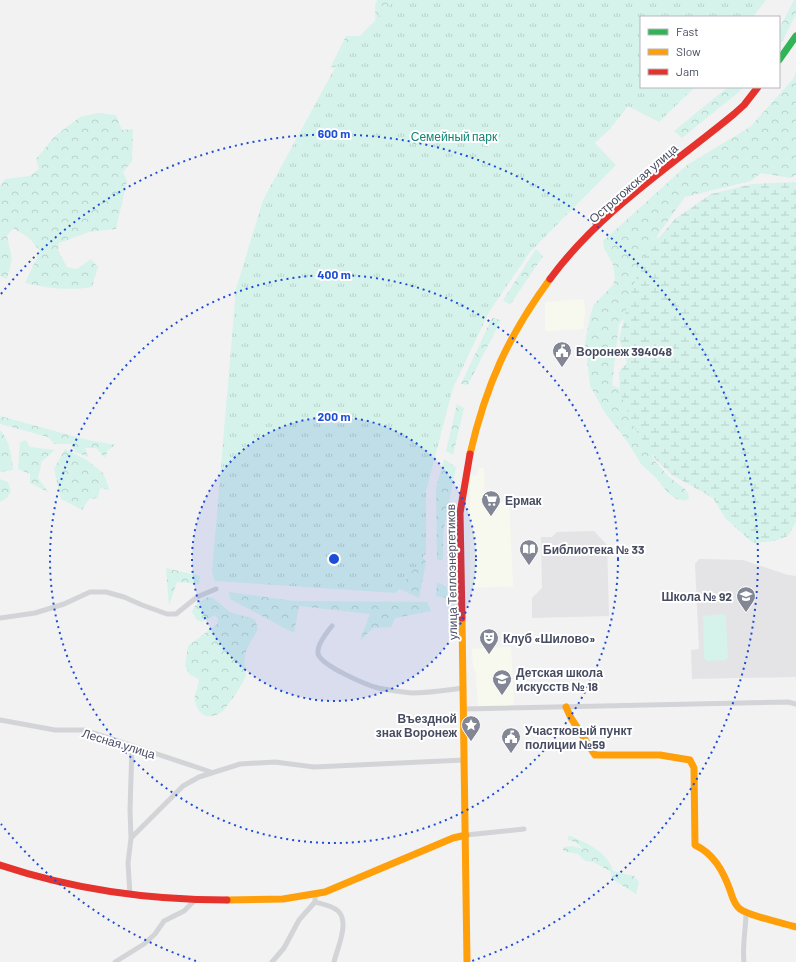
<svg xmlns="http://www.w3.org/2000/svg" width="796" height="962" font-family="Barlow,sans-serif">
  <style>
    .commercial { fill: #f8f9ee }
    .education { fill: #e4e3e5 }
    .green { fill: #d5f3ea }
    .forest { fill: url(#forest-crowns) }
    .wetland { fill: url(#wetland-marsh) }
    .park { fill: url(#park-tufts) }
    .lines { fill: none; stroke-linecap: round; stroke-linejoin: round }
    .street { stroke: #d3d4d8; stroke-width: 5 }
    .fast { stroke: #30b455; stroke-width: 7 }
    .slow { stroke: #ff9f0a; stroke-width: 7 }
    .jam { stroke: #e5322d; stroke-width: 7 }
    .ring { fill: none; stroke: #1d4ed8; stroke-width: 2; stroke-dasharray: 2 4 }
    .labels { text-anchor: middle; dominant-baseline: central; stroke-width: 4; stroke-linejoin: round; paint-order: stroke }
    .park-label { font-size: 12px; fill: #0f8571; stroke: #fff }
    .street-label { font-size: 12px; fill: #474c61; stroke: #fff }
    .poi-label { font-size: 12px; font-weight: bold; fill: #474c61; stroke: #fff; text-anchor: start }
    .centre { fill: #1d4ed8; stroke: #fff; stroke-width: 2 }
    .ring-label { font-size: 12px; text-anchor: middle; font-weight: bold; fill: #1d4ed8; stroke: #fff; stroke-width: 4; stroke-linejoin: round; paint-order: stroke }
  </style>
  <defs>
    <pattern id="forest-crowns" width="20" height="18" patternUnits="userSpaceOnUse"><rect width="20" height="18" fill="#d5f3ea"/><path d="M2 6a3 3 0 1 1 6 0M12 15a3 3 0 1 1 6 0" fill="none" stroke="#b8d2cb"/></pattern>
    <pattern id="wetland-marsh" width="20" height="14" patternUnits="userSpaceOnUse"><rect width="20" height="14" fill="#d5f3ea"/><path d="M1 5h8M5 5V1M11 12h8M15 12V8" fill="none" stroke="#b8d2cb"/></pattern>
    <pattern id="park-tufts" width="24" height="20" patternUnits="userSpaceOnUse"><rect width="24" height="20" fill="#d5f3ea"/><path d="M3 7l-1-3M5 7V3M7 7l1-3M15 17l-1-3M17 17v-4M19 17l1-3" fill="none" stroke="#b8d2cb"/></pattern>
  </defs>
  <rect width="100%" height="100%" fill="#f3f2f2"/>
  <path class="commercial" d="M584,299l1,13 -2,17 -38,2v-29z
    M479,468h5l1,35 24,-1 4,84 -43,2v-112l7,-1z
    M511,647l3,58 -36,1 -2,-34 -3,-5 -1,-18z"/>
  <path class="education" d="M594,531l13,14 2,71 -77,2v-20l10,-10 -1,-51h11l5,-5z
    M699,559l44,1 45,15 8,1v101l-104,2 -1,-29 8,-1 -4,-85z"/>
  <path class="green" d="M724,614l2,4 2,39 -2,3 -19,1 -3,-3 -1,-42z"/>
  <path class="forest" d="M377,0h42l-74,65 -15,3 16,-32h30l-1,-30z
    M794,0h2v14l-13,26 -4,4v-15z
    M796,72v103l-6,3 -29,-5 -10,8 -66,16 -28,39 4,24 -16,35 -26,29 -7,61 14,6 5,18 23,51 14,16 17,13 3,4 1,5 -4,3 -8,-2 -8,-5 -14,-17 -14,-13 -12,-20 -24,-31 -15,-27 -5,-44 5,-25 4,-13 19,-19 2,-7 -2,-13 -9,-17 -1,-7 84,-76 63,-38 43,-48z
    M728,87h15l-4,5 -57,46 -8,-7z
    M98,113l18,2 6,15 11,-1 -1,32 -9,11 4,9 -11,48 -27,3 -30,11 -1,7 9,17 10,2 14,-10 7,8 -6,20c-22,4 -46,1 -67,-4l15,-32 -11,-13 -16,-10 -6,8 5,23 -5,20 -7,-3v-90l5,-7 24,-3 10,-7 -3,-10 19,-23 25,-19z
    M536,249l7,7 -33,49 -7,-5z
    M492,318l9,2 -33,65 -7,-1z
    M457,404l7,4 -11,47 -7,-4z
    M0,416l88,24 28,5 -8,5 -3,8 -9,-10h-11l3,9 -13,-5 -4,-8h-17l-6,-7 -48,-13z
    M0,430c10,11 12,26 13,40l-13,2z
    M26,440l4,7 25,3 -13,11 -4,17 10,14 -18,-9v-9l-12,-5 2,-27z
    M65,449l22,11 16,13 7,17 -10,-2 -2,10 -9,1 -7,11 -21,-11 -7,-30z
    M444,459l12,8 -13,66v27h-6l-1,-72z
    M0,479l8,3 3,9 -4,7 -7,4z
    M418,551l8,11 -7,36 -26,-12z
    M166,568l34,8 -1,8 -22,-2 -8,24z
    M437,582l10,5v11l-11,-2z
    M229,592l65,9 133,1 4,9 -36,7 -4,9 -18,1 -13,13 10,-27 -71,-8 -5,27 -64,-34z
    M208,597l5,1 17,14 21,6 4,2 3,9c-4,8 -12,18 -13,28 -2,6 1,12 1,18 -1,6 -18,31 -23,36 -4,4 -11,6 -17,5 -6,-2 -9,-8 -11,-14 -2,-8 4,-15 4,-23l-9,-4 -5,-9 3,-20 29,-22 1,-5 -3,-4 -13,7 -5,-2 -5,-8c2,-8 9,-11 16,-15z
    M568,836h3c17,8 37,16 42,35l21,5 5,6 -3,12 -24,-15 -2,-8 -17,-9 -8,-1 -7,-7 -15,-3v-4l9,-1 11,3 -8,-7 -7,-2z"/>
  <path class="wetland" d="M796,182v340l-8,14 -14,5 -21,2 -28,-25 -12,-20 -41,-23 -17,-16 -20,-30 -15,-36 -1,-21 8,-9 -8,-24 8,-33 15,-46 7,-11 26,-30 36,-25 41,-10z"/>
  <path class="park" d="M395,0h371l-13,17h-112v70h54l-36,35 -31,-16 -18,23 -15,14 21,22 -86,87 -41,60 -36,76 -27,103v62l-30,40 -181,-12 -3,-9 24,-283 27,-89 80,-147z"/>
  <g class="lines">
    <path class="street" d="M0,618l35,-5 29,-9 26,-12h16l18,5 18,8 25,9h9l21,-17 19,-8
      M332,626c-5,6 -15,18 -14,27 1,12 49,32 60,35 11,2 22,4 34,5 17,0 35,-3 52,-5
      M464,709l324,-7 8,2
      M0,720l55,10h30l126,42
      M466,835l58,-6
      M131,838l52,-52 16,-9 41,-13 35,-2 39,5 150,-7
      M130,895l-2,-32 3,-25 -1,-28 2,-64
      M315,895v7c7,2 18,4 23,9 12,11 -1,38 -4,51
      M115,962l29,-18 11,-10 9,-13 20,-10 11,-11
      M272,962l12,-14 15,-28 16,-18
      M744,962c-2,-15 2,-34 2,-50"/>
    <path class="fast" d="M779,60l17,-24"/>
    <path class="slow" d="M470,454c16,-69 38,-118 80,-175
      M462,618l5,344
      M566,707l5,11 24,37h65l30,5 4,8 1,77c19,9 28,26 35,45 2,6 4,15 10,19 9,7 43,14 56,18
      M227,900l56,-1 42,-7 128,-54 13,-3"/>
    <path class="jam" d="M550,279c49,-67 121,-113 184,-165l10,-9 14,-18
      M462,618l-2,-105 10,-59
      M0,865c75,25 148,35 227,35"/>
  </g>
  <circle cx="334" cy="559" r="142" fill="#1d4ed8" fill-opacity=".12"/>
  <g class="ring">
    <circle cx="334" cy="559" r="142"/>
    <circle cx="334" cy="559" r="284"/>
    <path d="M196 961A425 425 0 0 1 1 824M1 294A425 425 0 1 1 472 961"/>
  </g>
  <defs>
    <g id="civic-pin" transform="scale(1)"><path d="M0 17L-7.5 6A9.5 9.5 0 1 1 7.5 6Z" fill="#838694" stroke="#fff"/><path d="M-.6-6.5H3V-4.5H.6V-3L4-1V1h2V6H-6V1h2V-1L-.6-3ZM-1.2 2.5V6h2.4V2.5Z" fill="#fff"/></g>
    <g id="supermarket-pin" transform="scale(1)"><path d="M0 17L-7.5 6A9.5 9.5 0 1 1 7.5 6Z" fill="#838694" stroke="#fff"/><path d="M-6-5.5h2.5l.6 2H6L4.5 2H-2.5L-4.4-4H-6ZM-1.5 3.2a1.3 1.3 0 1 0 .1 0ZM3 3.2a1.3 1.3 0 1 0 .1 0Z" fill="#fff"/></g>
    <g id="library-pin" transform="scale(1)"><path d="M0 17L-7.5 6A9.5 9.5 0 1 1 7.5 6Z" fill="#838694" stroke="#fff"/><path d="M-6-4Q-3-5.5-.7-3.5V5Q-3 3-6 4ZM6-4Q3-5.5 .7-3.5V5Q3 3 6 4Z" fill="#fff"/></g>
    <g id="school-pin" transform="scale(1)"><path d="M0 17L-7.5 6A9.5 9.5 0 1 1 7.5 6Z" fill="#838694" stroke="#fff"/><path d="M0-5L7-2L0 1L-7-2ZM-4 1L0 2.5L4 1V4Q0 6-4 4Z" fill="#fff"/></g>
    <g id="theatre-pin" transform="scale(1)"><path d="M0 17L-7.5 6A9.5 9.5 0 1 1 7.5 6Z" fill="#838694" stroke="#fff"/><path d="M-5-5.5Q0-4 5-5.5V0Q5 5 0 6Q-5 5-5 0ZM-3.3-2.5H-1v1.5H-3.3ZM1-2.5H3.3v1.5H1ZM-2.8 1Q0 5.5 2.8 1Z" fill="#fff"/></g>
    <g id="sight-pin" transform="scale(1)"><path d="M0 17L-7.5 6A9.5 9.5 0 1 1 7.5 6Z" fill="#838694" stroke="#fff"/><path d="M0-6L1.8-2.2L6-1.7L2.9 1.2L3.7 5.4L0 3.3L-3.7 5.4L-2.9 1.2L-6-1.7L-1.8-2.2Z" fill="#fff"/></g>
  </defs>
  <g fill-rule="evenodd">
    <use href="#civic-pin" x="562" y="351"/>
    <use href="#supermarket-pin" x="491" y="500"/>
    <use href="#library-pin" x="529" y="549"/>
    <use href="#school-pin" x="746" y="596"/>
    <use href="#theatre-pin" x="489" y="638"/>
    <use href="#school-pin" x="502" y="679"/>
    <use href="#sight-pin" x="471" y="725"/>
    <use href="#civic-pin" x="511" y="737"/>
  </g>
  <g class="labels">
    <g class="park-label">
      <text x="454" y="136">Семейный парк</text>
    </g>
    <g class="street-label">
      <text transform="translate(633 183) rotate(-41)">Острогожская улица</text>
      <text transform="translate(451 572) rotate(-91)">улица Теплоэнергетиков</text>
      <text transform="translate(119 743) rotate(17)">Лесная улица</text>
    </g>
    <g class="poi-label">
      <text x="576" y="351">Воронеж 394048</text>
      <text x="505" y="500">Ермак</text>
      <text x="543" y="549">Библиотека № 33</text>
      <text x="732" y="596" text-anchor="end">Школа № 92</text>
      <text x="503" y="638">Клуб «Шилово»</text>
      <text x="516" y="672">Детская школа<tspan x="516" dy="14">искусств № 18</tspan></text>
      <text x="457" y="718" text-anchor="end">Въездной<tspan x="457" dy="14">знак Воронеж</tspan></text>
      <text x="525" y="730">Участковый пункт<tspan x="525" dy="14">полиции №59</tspan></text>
    </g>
  </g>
  <circle cx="334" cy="559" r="6" class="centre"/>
  <g class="ring-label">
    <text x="334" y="138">600 m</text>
    <text x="334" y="279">400 m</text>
    <text x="334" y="421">200 m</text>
  </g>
  <rect x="640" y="16" width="140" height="72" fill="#ffffff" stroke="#b5b7c0"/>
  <rect x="648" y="29" width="20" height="6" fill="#30b455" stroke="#b5b7c0"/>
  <text x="676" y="36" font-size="12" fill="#474c61">Fast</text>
  <rect x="648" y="49" width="20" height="6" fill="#ff9f0a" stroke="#b5b7c0"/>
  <text x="676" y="56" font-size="12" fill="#474c61">Slow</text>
  <rect x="648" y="69" width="20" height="6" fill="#e5322d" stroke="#b5b7c0"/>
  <text x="676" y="76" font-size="12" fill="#474c61">Jam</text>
</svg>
